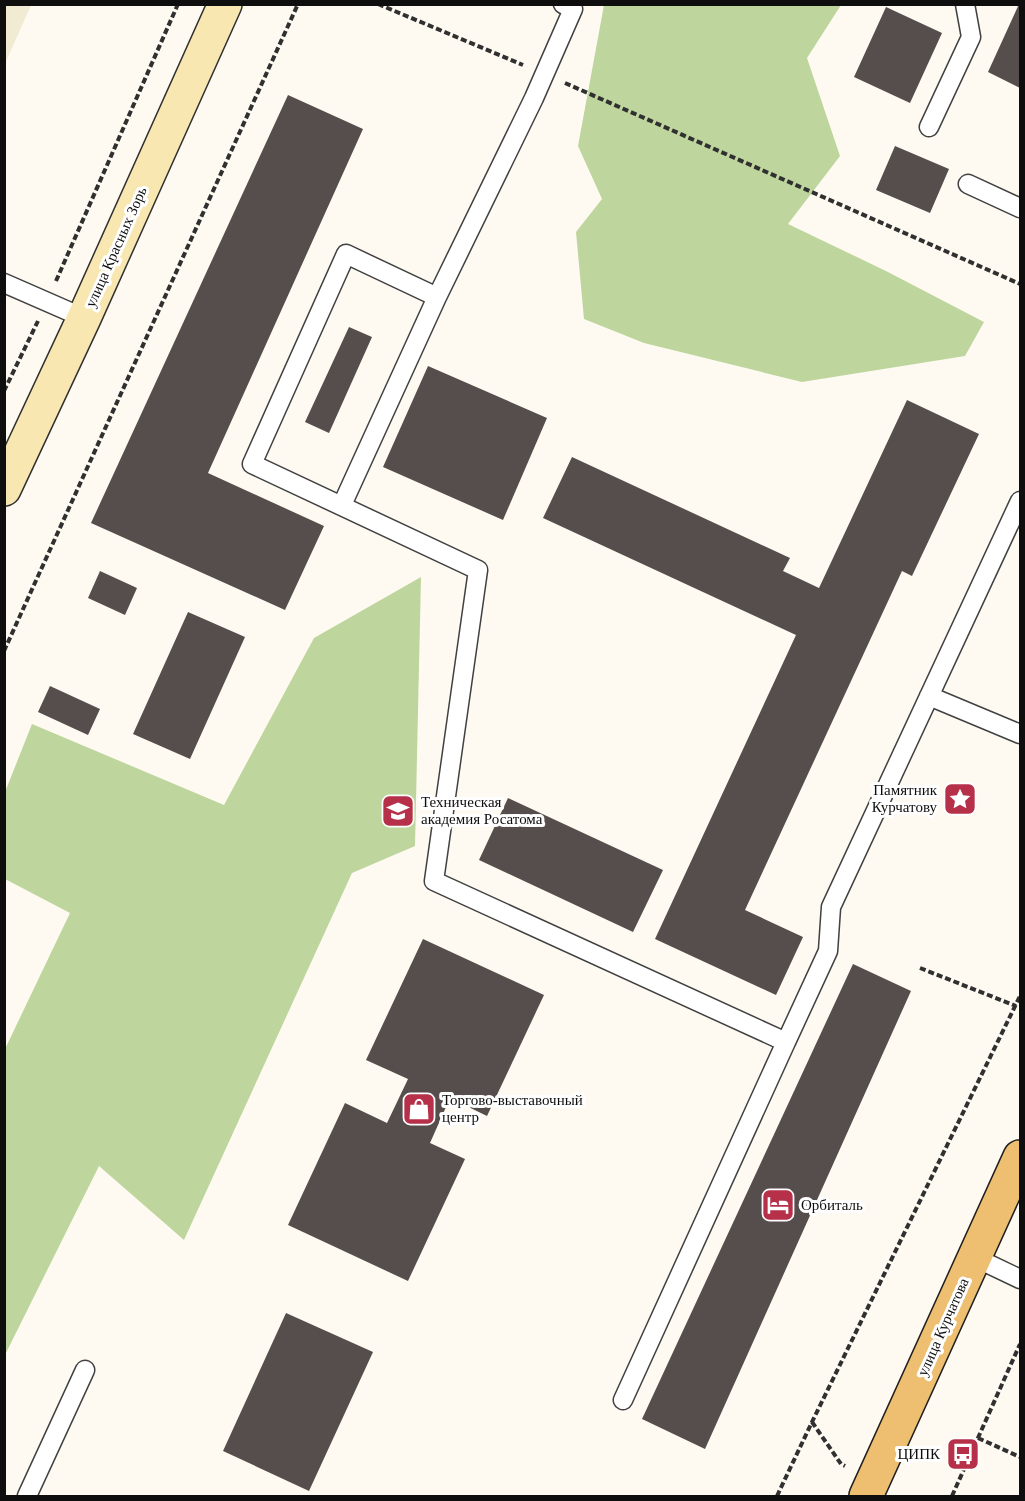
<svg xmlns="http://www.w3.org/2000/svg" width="1025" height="1501" font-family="Georgia,serif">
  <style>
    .farmland { fill: #f2ebd3 }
    .forest { fill: #bed69d }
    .building { fill: #564e4c }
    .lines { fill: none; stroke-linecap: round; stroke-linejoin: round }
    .lane-casing { stroke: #414141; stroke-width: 21 }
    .secondary-casing { stroke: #303030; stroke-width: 36 }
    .primary-casing { stroke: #1f1f1f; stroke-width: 36 }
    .path { stroke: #303030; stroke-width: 4; stroke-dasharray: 6 3; stroke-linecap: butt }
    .lane { stroke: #fff; stroke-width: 18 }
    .secondary { stroke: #f9e7b1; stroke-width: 33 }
    .primary { stroke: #eebf71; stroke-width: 33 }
    .labels { text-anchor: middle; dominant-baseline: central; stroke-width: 6; stroke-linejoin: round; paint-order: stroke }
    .street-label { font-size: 15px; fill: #0e0e0e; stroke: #fff }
    .poi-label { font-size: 15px; fill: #0e0e0e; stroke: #fff; text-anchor: start }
  </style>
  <rect width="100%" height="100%" fill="#fefaf1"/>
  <path class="farmland" d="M5,4l26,1 -26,59 -1,-59z"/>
  <path class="forest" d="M604,5h237l-34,53 33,98 -52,68 98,47 98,51 -19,34 -163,26 -158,-39 -60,-24 -8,-87 26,-33 -24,-53z
    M421,577l-6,269 -63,27 -168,367 -85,-74 -94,189v-306l65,-136 -65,-34v-87l27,-68 192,81 90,-167z"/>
  <path class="building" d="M1019,4h1v84l-32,-16z
    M886,7l56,26 -32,70 -56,-26z
    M288,95l75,34 -155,344 116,53 -39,84 -194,-87z
    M895,146l54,23 -19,44 -54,-23z
    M349,327l23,10 -43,96 -24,-11z
    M428,366l119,52 -44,102 -120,-53z
    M907,400l72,34 -67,142 -10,-5 -157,339 58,27 -27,58 -121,-56 141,-304 -253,-117 29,-61 218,101 -7,13 36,17z
    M100,571l37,17 -12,27 -37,-17z
    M188,612l57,25 -55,122 -57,-25z
    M50,686l50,23 -12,26 -50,-23z
    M508,798l155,72 -30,62 -154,-72z
    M423,939l121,56 -57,121 -37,-18 -20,45 35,16 -57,122 -120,-56 57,-122 42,20 21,-44 -42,-19z
    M853,964l58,27 -206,458 -63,-30z
    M286,1313l87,39 -64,139 -86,-40z"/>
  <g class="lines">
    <g class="lane-casing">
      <path id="lane" d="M563,4l10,5 -39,89 -97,199 -91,-43 -94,210 226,106 -44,311 352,161 42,-91 3,-44 189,-406
        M929,127l42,-90 -6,-33
        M968,184l52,24
        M4,283l80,35
        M342,505l95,-208
        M929,696l91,38
        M974,1257l46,22
        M623,1400l163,-358
        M27,1496l58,-126"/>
    </g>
    <g class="secondary-casing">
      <path id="secondary" d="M4,489l80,-171 141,-314"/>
    </g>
    <g class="primary-casing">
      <path id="primary" d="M866,1496l154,-339"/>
    </g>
    <path class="path" d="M378,4l145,61
      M565,83l455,201
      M56,281l122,-277
      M4,391l34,-70
      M4,651l294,-647
      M920,968l96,38
      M812,1422l29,42 4,2
      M978,1438l42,19
      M777,1496l35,-74 208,-426
      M952,1496l68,-152"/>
    <use href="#lane" class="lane"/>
    <use href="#secondary" class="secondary"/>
    <use href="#primary" class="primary"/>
  </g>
  <defs>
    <g id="sight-square" transform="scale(1.725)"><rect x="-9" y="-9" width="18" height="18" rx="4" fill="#b53048" stroke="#fff"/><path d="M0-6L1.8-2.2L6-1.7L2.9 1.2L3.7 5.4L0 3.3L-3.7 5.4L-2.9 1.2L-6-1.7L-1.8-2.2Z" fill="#fff"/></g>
    <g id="university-square" transform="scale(1.725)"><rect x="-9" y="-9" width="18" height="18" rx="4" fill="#b53048" stroke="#fff"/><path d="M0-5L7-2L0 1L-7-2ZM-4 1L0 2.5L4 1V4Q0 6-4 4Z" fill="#fff"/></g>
    <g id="shop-square" transform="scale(1.725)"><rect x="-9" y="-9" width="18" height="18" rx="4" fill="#b53048" stroke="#fff"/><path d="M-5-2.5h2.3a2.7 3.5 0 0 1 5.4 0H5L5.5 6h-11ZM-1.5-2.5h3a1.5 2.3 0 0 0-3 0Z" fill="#fff"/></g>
    <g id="hotel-square" transform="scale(1.725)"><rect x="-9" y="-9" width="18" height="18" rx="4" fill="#b53048" stroke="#fff"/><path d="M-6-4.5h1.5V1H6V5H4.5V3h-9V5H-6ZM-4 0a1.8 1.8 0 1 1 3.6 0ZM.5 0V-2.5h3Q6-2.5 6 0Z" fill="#fff"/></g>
    <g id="bus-square" transform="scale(1.725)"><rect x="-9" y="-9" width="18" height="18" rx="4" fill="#b53048" stroke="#fff"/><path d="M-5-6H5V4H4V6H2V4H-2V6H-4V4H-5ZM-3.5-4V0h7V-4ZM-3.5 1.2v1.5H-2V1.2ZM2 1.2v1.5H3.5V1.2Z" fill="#fff"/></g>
  </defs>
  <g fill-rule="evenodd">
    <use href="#sight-square" x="960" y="799"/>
    <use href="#university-square" x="398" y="811"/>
    <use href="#shop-square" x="419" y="1109"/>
    <use href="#hotel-square" x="778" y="1205"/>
    <use href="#bus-square" x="963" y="1454"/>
  </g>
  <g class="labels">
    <g class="street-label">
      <text transform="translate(116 247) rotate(-66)">улица Красных Зорь</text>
      <text transform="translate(943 1327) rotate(-66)">улица Курчатова</text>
    </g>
    <g class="poi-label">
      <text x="937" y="790" text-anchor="end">Памятник<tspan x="937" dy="17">Курчатову</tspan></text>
      <text x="421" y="802">Техническая<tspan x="421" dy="17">академия Росатома</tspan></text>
      <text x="442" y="1100">Торгово-выставочный<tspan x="442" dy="17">центр</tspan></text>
      <text x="801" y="1205">Орбиталь</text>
      <text x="940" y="1454" text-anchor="end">ЦИПК</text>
    </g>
  </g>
  <rect width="1025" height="1501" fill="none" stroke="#0e0e0e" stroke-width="12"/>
</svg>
